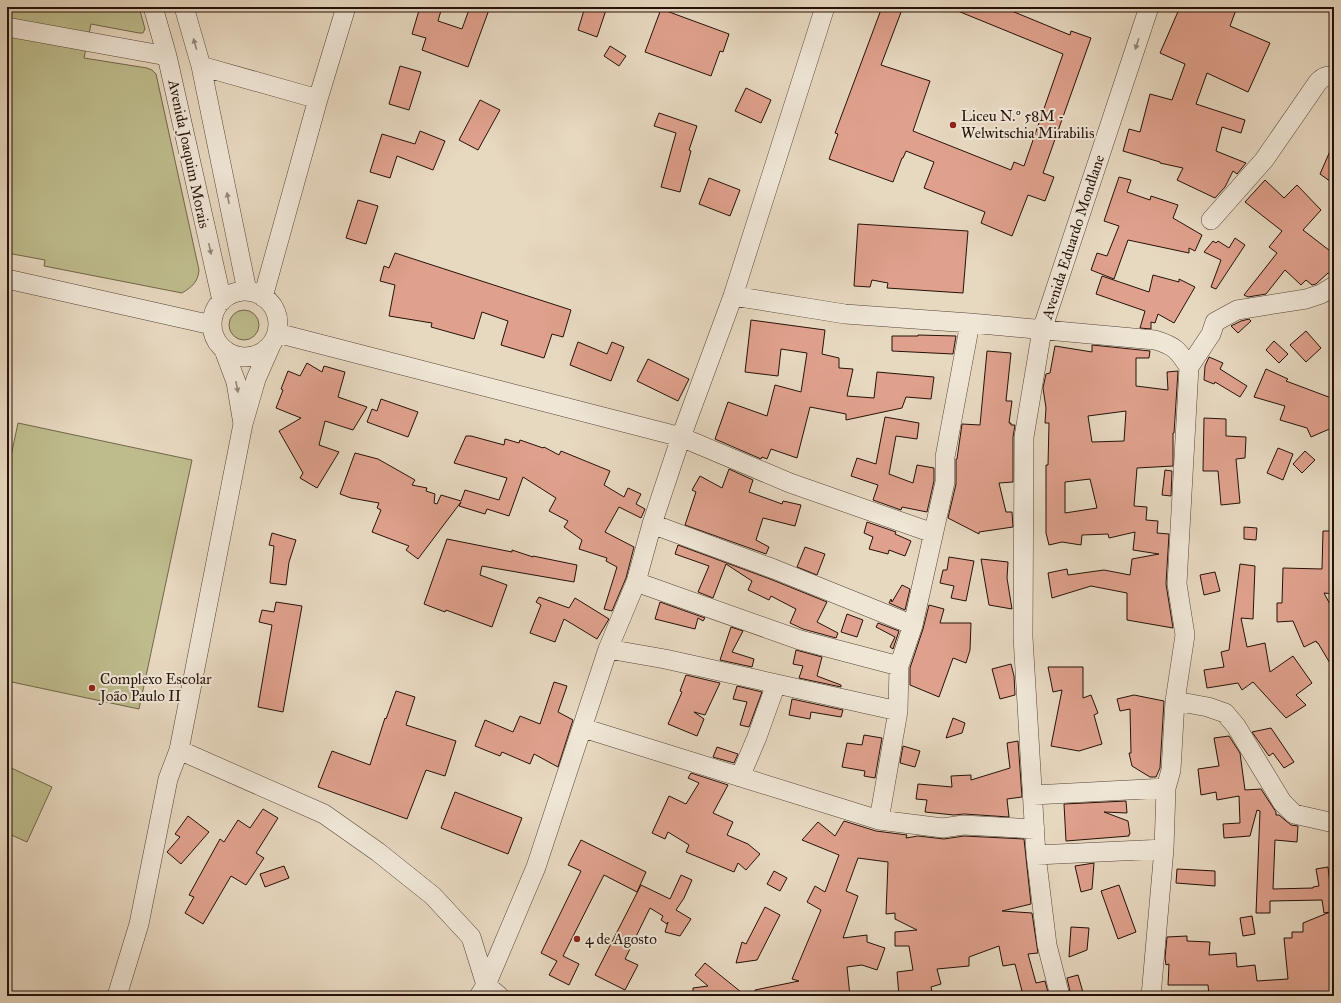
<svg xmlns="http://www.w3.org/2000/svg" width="1341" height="1003" font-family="'IM FELL Great Primer',serif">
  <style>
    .green { fill: #bebc8d; stroke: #72664a }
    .building { fill: #dfa18d; stroke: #261108; fill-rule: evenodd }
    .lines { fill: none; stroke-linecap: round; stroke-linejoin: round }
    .minor-casing { stroke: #564336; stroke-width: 20 }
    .minor { stroke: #efe6d6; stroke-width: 19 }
    .oneway { fill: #958679 }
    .poi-dot { fill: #8f2418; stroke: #efe6d6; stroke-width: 1.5 }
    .labels { text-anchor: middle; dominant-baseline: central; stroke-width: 4; stroke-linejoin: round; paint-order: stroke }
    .poi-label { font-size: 15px; fill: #261108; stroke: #efe6d6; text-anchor: start }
    .street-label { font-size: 15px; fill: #261108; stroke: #efe6d6 }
  </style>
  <rect width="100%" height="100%" fill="#e7d8c0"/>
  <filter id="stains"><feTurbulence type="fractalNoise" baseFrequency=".005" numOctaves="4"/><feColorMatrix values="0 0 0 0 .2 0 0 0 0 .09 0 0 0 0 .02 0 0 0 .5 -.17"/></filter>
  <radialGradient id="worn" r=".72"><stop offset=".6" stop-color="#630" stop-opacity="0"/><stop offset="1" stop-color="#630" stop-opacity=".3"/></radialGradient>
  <path class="green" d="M7,7h132l6,22 -2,4h-4l-48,-9 -7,34 63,10 5,2 4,4 43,196c-1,12 -7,17 -17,23l-138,-27 1,-6 -38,-7z
    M229 325a15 15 0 1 1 30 0a15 15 0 1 1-30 0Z
    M18,423l174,37 -53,249 -132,-28v-206z
    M7,766l45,21 -25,55 -20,-9z"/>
  <path class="building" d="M420,7h22l-4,14 24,8 8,-22h20l-22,60 -46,-17 4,-12 -14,-4z
    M585,7h22l-10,30 -19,-7z
    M882,7h21l-22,58 49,16 -17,50 98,39 3,-8 10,4 39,-112 -115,-47h54l68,28 1,-4 20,7 -48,135 11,4 -9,24 -17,-6 -16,41 -31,-13 4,-11 -61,-24 10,-26 -28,-11 -3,7h-1l-9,24 -64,-23 9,-25 -3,-1z
    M1180,7h57l-7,19 40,17 -22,49 -41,-19 -11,31 49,16 -4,13 -19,-6 -6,24 30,12 -9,11 -4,-3 -8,16 -10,11 -38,-18 6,-12 -23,-5v-1l-37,-11 6,-22 11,3 10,-38 22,6 13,-36 -25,-11z
    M661,9l68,25 -6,18 -3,-1 -9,25 -66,-24z
    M610,46l16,10 -7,10 -15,-10z
    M400,66l21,6 -12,38 -20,-6z
    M746,88l25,12 -10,23 -26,-12z
    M480,100l20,10 -22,40 -19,-10z
    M659,113l38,13 -8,24 2,1 -11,41 -19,-5 15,-54 -22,-7z
    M420,131l25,10 -12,29 -36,-14 -7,22 -20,-6 12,-38 33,10z
    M1334,142v42l-14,-10z
    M1119,177l12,3 -4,12 23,8 1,-4 27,9 -5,13 29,17 -7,16 -6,-3v5l-61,-13 -14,39 -23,-9 6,-17 10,3 12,-30 -15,-5z
    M709,178l31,12 -10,26 -31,-12z
    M1265,180l19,18 13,-13 24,25 -18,20 31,24v21h-2l-4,-2 -12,11 -4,1 -6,-5 -5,5 -16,-15 -19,24 -18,3 -4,-2 33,-42 -8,-6 13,-16 -37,-29z
    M358,200l20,6 -12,38 -20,-6z
    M858,224l110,7 -5,62 -76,-5 1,-5 -16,-3 -2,7 -16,-1z
    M1235,238l10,7 -29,44 -5,-2 10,-27 -17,-8 9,-11 3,2 2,-2 11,7z
    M395,253l176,57 -8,27 -11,-3 -8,24 -43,-13 7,-24 -26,-9 -8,27 -43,-12 1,-4 -43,-7 6,-31 -15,-4 4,-15 5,2z
    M1153,275l26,7v-3l16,8 -21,36 -16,-9 -3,9 -4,-1v7l-11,-1 5,-17 -49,-17 6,-18 47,16z
    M1249,319l2,2 -13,12 -7,-7 10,-5z
    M751,320l74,10 -3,24 17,4v10l14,1 -6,27 27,2 3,-26 57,5 -3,22 -25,-2 -4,11 -56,12v-6l-36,-7 -13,51 -26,-9 -4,10 -5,-2 -1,2 -46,-20 13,-37 39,14 8,-31 26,7 6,-39 -26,-4 -3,27 -33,-4z
    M1306,331l15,17 -15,14 -16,-17z
    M918,335l38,1 -3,18 -61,-3v-15h26z
    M1274,341l14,13 -9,9 -13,-13z
    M578,342l29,12 5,-12 12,5 -13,34 -41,-16z
    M1092,345l58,6 -1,7h-13v28l32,4 -1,-18 11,-1 -4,62h-1v33l-36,2 -3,38 13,1 -1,13 12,1 -1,12 12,1 -3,50 7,44 -46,-8v-27l-36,-7 -39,12 -4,-25 19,-4 1,6 36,-5 26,5 2,-16 27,-5 -26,-4 2,-18 -26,6 -1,-4 -26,1 -1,10 -19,-3 -13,3 -3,-12v-68h2l1,-42h-4l1,-15 -3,-20 3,-14 4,-1 5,-27 37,6zM1126,411l-2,30 -32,1 -4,-26zM1090,479l7,29 -32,5v-31z
    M987,351l24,2 -5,48h6l-3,22h2v2h4l-2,12v45l-14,1 7,29h6l1,15 -34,5v2l-31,-16 8,-34v-25h1l5,-35 18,1z
    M1209,357l14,6 -3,6 27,17 -7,11 -25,-15 -1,2 -10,-4 1,-14z
    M648,359l41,20 -11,22 -41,-20z
    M307,363l15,9 2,-6 21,6 -7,25 29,10 -14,23 -28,-9 -6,24 20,7 -22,36 -17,-10 3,-5 -24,-42 22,-13 -25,-10 7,-18 -2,-1 7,-18 12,5z
    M1266,369l22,10 -2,2 48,18v28l-23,10 -4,-9 -27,-8 5,-14 -31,-9z
    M381,399l37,13 -10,25 -41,-15 5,-13 5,2z
    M885,417l34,6 -2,16 -21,-3 -7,38 24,9 4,-18 17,3v13l-7,31 -25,-5 -1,3 -28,-10 5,-15 -27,-9 6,-18 19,6z
    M1204,418l22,1v17l20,1 -1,21 -9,1 4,44 -19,2 -3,-34h-15z
    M466,436h5l33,9 1,-6 14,4 1,-3 23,8 1,-1 15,8 2,-4 49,20 -6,14 20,12 4,-9 13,6 -5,10 9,5 -4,9 -22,-11 -14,25 29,15 -8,31 -14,33 -8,-2 13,-42 -11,-6 1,-3 -28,-9 3,-9 -18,-13 4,-6 -19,-10 7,-13 -33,-21 -14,39 -22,-7 -2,5 -26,-8 2,-4 -43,57 -12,-9 3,-4 -37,-14 9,-22 -4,-2 2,-5 -28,-5 -11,-4 15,-41 23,6 37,21 -3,5 15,3 -1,3 9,3 -1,9 3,1 4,-9 20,6 4,-11 34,10 8,-22 -53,-15z
    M1278,448l15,6 -10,26 -16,-7z
    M1305,451l10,9 -13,13 -9,-9z
    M729,469l24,11 -4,12 33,12 1,-3 18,4 -6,21 -32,-8 -7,22 13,7 -3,7 -81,-29 11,-33 -4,-2 8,-14 22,12z
    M1165,470l7,1 -1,25 -9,-1z
    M867,522l29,10 -1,2 16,7 -6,15 -16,-6 -1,4 -19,-5 4,-12 -9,-4z
    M1244,527l13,1 -1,12 -12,-1z
    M1323,531h11v63l-10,-1 10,19v58l-16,-27h-1l-1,-2 -12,6 -11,-26 -16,1v-19h5l1,-35 39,1z
    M272,533l24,7 -7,22 -3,23 -16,-2 4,-37 -5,-1z
    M447,539l65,13v-2l21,7v-1l44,9 -3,17 -92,-16 -2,9 27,10 -15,42 -46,-17 -1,2 -21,-8z
    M678,545l92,34 57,23 -10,20 21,11 -2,5 -33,-9 -13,-6 6,-14 -25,-13 -2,4 -21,-10 4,-9 -26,-17 -13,34 -15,-6 11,-26 -34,-12z
    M805,547l20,7 -8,21 -20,-8z
    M949,557l25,4 -8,40 -15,-3 3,-12 -14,-3 3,-13h4z
    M981,559l27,3 -1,16 5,31 -23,-4z
    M1240,564l15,2 -2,53 -12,-1 6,29 18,-4 5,29 23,-16 19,27 -16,12 10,10 -20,13 -33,-36 -11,8 -4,-7 -31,5 -3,-18 20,-3 -3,-15 8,-2z
    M1215,572l5,19 -16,4 -4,-20z
    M902,585l8,4 -5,21 -16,-7 2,-4 1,3z
    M539,597l30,11 6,-10 34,21 -12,20 -33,-20 -9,23 -25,-9 11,-28 -5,-3z
    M276,602l26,4 -19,106 -25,-5 14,-82 -13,-3 3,-12 12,2z
    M660,602l45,16 -2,3 -5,-3 -3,11 -40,-10z
    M929,605l15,4 -4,14h31l-1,27 -4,13 -13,-5 -14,39 -29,-12v-17l13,-39z
    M847,614l16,6 -6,17 -16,-5z
    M878,623l21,8 -6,18 -3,-2 5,-10 -19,-10z
    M731,627l12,4 -11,21 22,7 -2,8 -32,-7z
    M796,650l26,7 -5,19 24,9v2l-42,-9 4,-12 -10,-2z
    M1011,664l3,12 1,19 -15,4 -8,-30z
    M1048,667h35v31l8,-3 7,18 -4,2 8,29 -23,7 -28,-5 11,-56 -9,2z
    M686,675l34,8 -15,32 -11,-3 10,7 -7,17 -29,-12 14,-32 -2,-1z
    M554,682l13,4 -9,26 15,8 -15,47 -24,-13 -4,10 -28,-12 -2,4 -25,-10 10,-26 28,12 7,-16 20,8z
    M737,686l25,6 -13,35 -9,-2 7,-23 -14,-3z
    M396,691l19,6 -9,28 50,16 -11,35 -19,-6 -19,49 -89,-32 14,-36 38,14 15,-47 1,1z
    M1134,695l30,6 -4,67 -4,9h-6l-18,-11 -3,-13h2l-1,-44 -10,2 -3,-12z
    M792,699l51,11 -2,7 -30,-5 -1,7 -21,-4z
    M953,718l12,5 -3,10 -16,5z
    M1271,728l23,34 -10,6 -11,-15 -4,3 -17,-24z
    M864,735l18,3 -7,40 -11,-2 1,-5 -23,-4 5,-24 15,2z
    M1229,736l11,17 5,37 16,-1 15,23v3h3l12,10 7,1 -1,16 -22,-2 -2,49 40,-1v-1l6,-1 -3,-17 12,-2 6,53v26h-2l2,50h-125l-1,-11h-40l1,-21 -3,1 -1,-7 2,-21 20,-1v5l23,1 -1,13 27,-2 1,14 18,-2 2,16 31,-2 -4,-41h8v-6h11v-9l27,-11 -6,1 -2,-13 -52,1v12h-14l4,-102 -3,-1 -7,26 -26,2 -1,-14 17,-1 -1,-27 -22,4 -1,-8 -15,3 -3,-26 21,-3 -5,-28z
    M1018,741l4,56 -15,2 2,18 -45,-3 -10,1 -29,-3 2,-12 -11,-1 2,-15 34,3 -1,-11 20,-1v5l39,-12 -3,-25z
    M903,746l17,5 -5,16 -15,-4z
    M717,747l21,7 -4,9 -21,-6z
    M691,773l37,12 -15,28 20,9 -6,13 21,9 12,10 -14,16 -8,-7 -4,9 -48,-20 3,-7 -21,-13 -3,7 -13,-6 17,-37 17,8 13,-21 -11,-5z
    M455,792l67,26 -14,36 -67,-26z
    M1126,801l1,12 -23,-1 24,9 2,13h-1v2l-63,5 -2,-37z
    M263,809l15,9 -22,35 8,5 -18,27 -15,-9 -28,48 -18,-11 9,-16 -5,-2 31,-56 4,3 14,-22 12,8z
    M188,816l21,16 -28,32 -14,-12 13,-15 -5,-3z
    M844,821l32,10 31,4 -1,3 12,-2 26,3 20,-3 60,3 7,65 -29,7 30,2 6,40 -10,1 8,29 9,-2 4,15h-17l-1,-3 -8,2 -8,-31 -12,2 -4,-20 -30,11v9l-32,3 4,15 -10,3 2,9h-34l-2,-24 16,-2 -4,-24h-14v-14l22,-2 -22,-11v-6l-9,1 2,-52 -30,-4 -12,33 12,5 -15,42 24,-3v7l18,6 -8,22 -15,-5 -15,2 3,29h-95v-6l44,-9 -7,-2 29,-69 -14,-8 8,-16 10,6 14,-37 -37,-15 16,-18 17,14z
    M581,840l65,32 -9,20 -33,-17 -41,81 16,8 -10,21 -20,-10 8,-14 -16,-8 40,-82 -13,-6z
    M1094,863l-2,26 -11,3 -6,-26z
    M284,866l5,12 -24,9 -5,-13z
    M1177,869l38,2v15l-39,-3z
    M774,871l13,7 -7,13 -13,-7z
    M681,875l11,5 -8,18 -8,12 15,9 -11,17 -15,-4 3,-10 -1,2 -6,-4 2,-4 -13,-8 -25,51 13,6 -13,25 -30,-15 46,-90 29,14z
    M1119,885l17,47 -18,7 -17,-48z
    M765,907l15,8 -23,45 -21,3 6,-21 4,2z
    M1252,916l3,18 -12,2 -3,-18z
    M1071,927l18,1 -2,22 -18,7z
    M705,963l41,33h-53v-8l15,-2 -13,-11z
    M1078,975l6,21h-13l-4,-18z"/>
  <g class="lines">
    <g class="minor-casing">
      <path id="minor" d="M153,7l14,49 55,245
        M184,7l17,59 46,225
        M7,27l160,29
        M201,66l117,33
        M1211,220l53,-60 54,-78c5,-5 8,-7 16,-5
        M7,279l205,46
        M212 324a33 33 0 1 1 66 0a33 33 0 1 1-66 0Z
        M733,296l112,18 125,9 185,17c20,6 23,10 34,27l-12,217 8,51 -10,66 -4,69 -5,18 -2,61 -13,147
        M263,297l55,-198 28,-92
        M277,333l404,104 109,46 143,50
        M224,350l12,32 7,42 13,-45 15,-34
        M1189,367l22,-33 4,-12 22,-12 69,-11 15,-5 13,-8
        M652,524l122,45 139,56
        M636,582l164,58 99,26
        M608,649l57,10 233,52
        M1175,701l33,6 17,6 11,13 46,76 12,12 40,9
        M583,728l296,92 64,8 20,-3 72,4
        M179,750l145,64 54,38 55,44 38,41 15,48 13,11
        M740,777l17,-40 19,-53
        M1033,795l133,-7
        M879,820l19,-109 1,-45 14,-41 32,-143v-25l25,-134
        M1036,855l128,-6
        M117,996l22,-72 29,-145 11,-29 64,-326
        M479,996l7,-11 50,-118 72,-218 28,-67 16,-58 29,-87 52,-141 92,-289
        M1060,996l-13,-51 -11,-90 -13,-218 1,-200 18,-107 107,-323"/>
    </g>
    <use href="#minor" class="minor"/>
  </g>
  <defs><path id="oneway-solid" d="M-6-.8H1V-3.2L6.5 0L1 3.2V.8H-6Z"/></defs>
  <g class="oneway">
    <use href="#oneway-solid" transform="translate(195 44) rotate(-106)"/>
    <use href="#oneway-solid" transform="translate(1137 44) rotate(108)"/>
    <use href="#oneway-solid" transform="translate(228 198) rotate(-101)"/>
    <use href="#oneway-solid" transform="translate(210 249) rotate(78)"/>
    <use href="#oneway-solid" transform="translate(237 387) rotate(79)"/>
  </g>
  <g class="poi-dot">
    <circle cx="953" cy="125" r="4"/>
    <circle cx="92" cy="688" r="4"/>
    <circle cx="577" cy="939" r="4"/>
  </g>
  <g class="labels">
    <g class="poi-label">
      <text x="961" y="116">Liceu N.º 58M -<tspan x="961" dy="17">Welwitschia Mirabilis</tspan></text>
      <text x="100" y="679">Complexo Escolar<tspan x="100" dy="17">João Paulo II</tspan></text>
      <text x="585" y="939">4 de Agosto</text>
    </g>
    <g class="street-label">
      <text transform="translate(189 154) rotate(78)">Avenida Joaquim Morais</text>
      <text transform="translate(1073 237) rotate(-72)">Avenida Eduardo Mondlane</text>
    </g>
  </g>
  <rect width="1341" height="1003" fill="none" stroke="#e7d8c0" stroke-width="24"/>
  <rect x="8" y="8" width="1325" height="987" fill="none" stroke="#261108" stroke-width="2"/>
  <rect x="12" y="12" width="1317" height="979" fill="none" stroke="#261108"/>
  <rect width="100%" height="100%" filter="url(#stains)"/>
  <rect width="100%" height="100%" fill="url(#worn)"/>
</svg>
